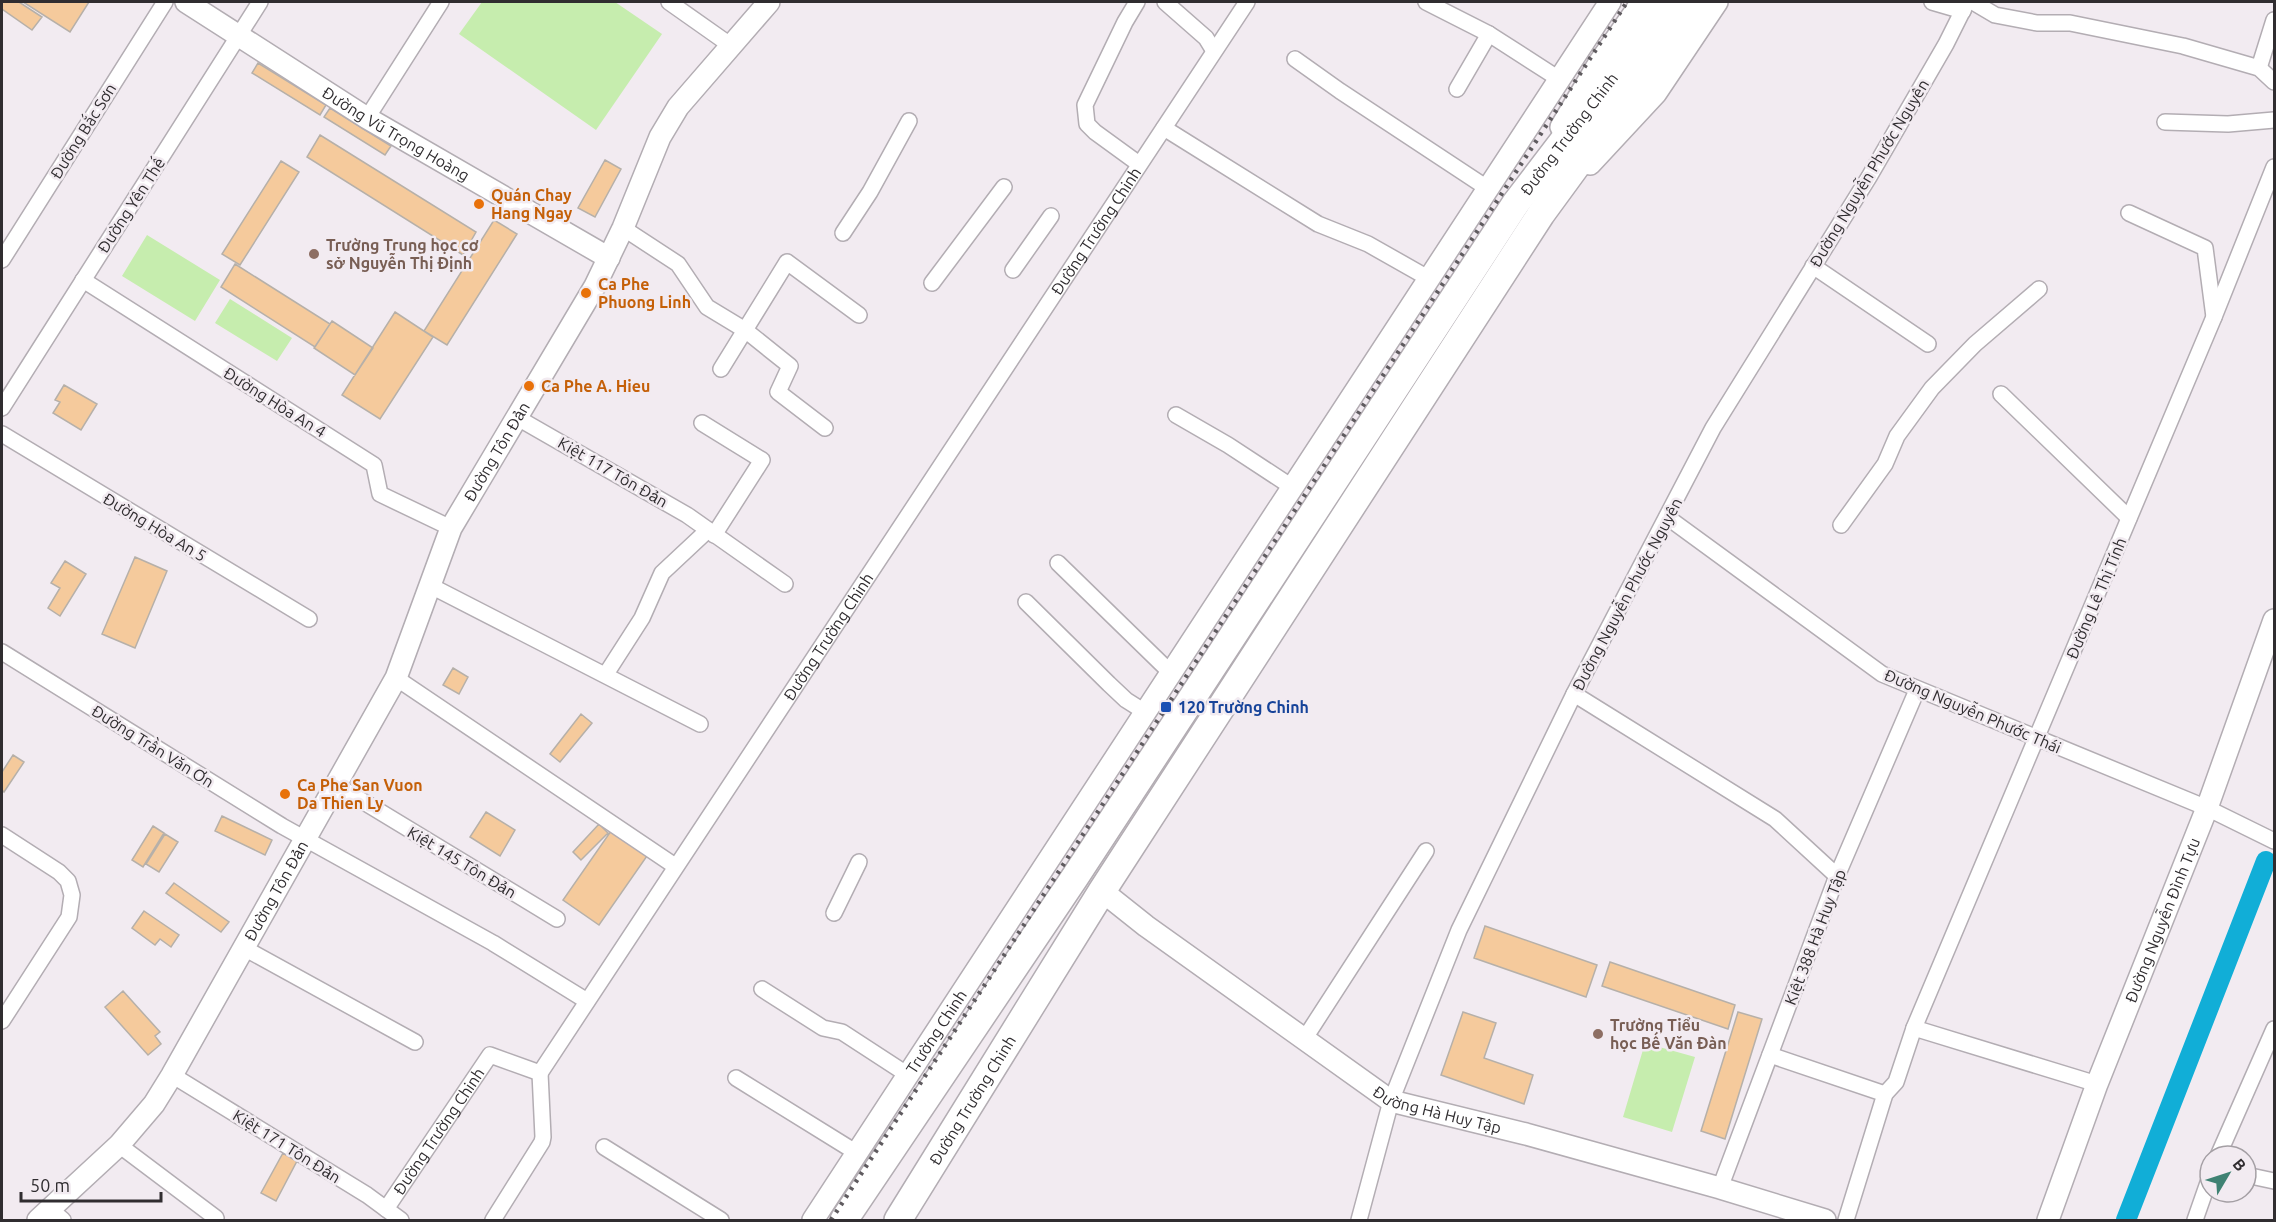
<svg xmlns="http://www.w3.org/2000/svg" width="2276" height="1222" font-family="Ubuntu,sans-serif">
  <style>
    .green { fill: #c6edae }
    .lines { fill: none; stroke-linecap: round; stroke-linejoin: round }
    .canal { stroke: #11aed7; stroke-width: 20 }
    .building { fill: #f5ca9c; stroke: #b6b0a9; stroke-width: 1.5 }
    .street-casing { stroke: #b3adb3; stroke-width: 18 }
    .secondary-casing { stroke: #b3adb3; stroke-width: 24 }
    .highway-casing { stroke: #b3adb3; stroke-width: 30 }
    .street { stroke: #fff; stroke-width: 15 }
    .secondary { stroke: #fff; stroke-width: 21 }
    .highway { stroke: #fff; stroke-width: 27 }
    .rail { stroke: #5f5b5f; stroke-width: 4.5; stroke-dasharray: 3 6; stroke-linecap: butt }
    .food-dot { fill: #e8710a; stroke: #f2ebf1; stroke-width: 2 }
    .education-dot { fill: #8d6e63; stroke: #f2ebf1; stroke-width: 2 }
    .transit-dot { fill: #1a4fb4; stroke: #f2ebf1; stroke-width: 2 }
    .labels { text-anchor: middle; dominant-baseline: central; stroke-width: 5; stroke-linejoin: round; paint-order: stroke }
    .street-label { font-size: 16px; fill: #302d30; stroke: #f2ebf1 }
    .food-label { font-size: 16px; font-weight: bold; fill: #c56008; stroke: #f2ebf1; text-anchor: start }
    .education-label { font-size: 16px; font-weight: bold; fill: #785e54; stroke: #f2ebf1; text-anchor: start }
    .transit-label { font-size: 16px; font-weight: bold; fill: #164399; stroke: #f2ebf1; text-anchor: start }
  </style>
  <rect width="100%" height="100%" fill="#f2ebf1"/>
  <path class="green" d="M482,2h133l47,32 -66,96 -137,-96z
    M147,235l73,45 -25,41 -73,-45z
    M230,299l62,39 -15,23 -62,-38z
    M1645,1043l50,14 -23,75 -49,-15z"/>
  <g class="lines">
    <path class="canal" d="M2126,1220l140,-359"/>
  </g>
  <path class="building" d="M2,2h17l23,15 -10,13 -30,-21z
    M23,2h66l-19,30z
    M258,63l68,42 -6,10 -68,-42z
    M330,108l61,38 -6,9 -61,-38z
    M320,135l156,97 -13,23 -156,-98z
    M605,160l16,9 -26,48 -17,-9z
    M281,161l18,11 -59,93 -18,-11z
    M494,220l23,14 -70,111 -23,-14z
    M469,244l7,4 -2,4 -7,-4z
    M235,264l95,60 -15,23 -94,-60z
    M395,312l38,25 -53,82 -38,-24z
    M332,321l41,27 -18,27 -41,-27z
    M64,385l33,19 -16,26 -28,-17 7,-11 -5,-2z
    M135,557l32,14 -32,77 -33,-14z
    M65,561l21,13 -26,42 -12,-8 12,-20 -9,-5z
    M453,668l15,9 -9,17 -16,-9z
    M581,714l11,9 -32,39 -10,-8z
    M13,755l11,7 -20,30 -2,-2v-18z
    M486,812l29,18 -15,26 -30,-19z
    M222,816l50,24 -7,15 -50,-24z
    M599,824l9,9 -27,27 -8,-8z
    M153,826l11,7 -21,34 -11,-7z
    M611,831l36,25 -48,69 -36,-25z
    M165,834l13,8 -19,30 -13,-8z
    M174,883l55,39 -8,10 -55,-39z
    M144,911l35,24 -8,12 -11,-8 -5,6 -23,-17z
    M1485,926l112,39 -11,32 -112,-39z
    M1610,962l125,43 -7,24 -126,-43z
    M123,991l37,41 -5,4 6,8 -13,11 -43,-48z
    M1463,1012l33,11 -12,35 49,17 -9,29 -83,-29z
    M1738,1012l24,7 -37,120 -24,-8z
    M283,1153l14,8 -21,40 -15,-8z"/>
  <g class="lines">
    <g class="street-casing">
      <g id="street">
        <path d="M669,2l61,43"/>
        <path d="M1137,2l-12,20 -40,83 2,19 8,8 44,32"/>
        <path d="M1165,2l41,36 8,13"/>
        <path d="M1426,2l63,32 70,45"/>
        <path d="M1932,2l31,9"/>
        <path d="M1973,2l22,13 42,8h33l113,23 76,22 15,14"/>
        <path d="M1295,59l45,32 147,97"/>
        <path d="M2259,68l15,-48"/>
        <path d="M1457,89l32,-55"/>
        <path d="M367,118l74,-116"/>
        <path d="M2165,122l63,2 46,-4"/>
        <path d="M1164,128l154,96 50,20 60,34"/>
        <path d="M2129,213l76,35 9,69"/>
        <path d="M623,228l55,36 29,43 38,23 45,36 -12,26 47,36"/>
        <path d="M843,233l27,-41 39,-71"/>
        <path d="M2,260l163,-258"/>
        <path d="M1813,266l115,78"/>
        <path d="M1013,270l38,-54"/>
        <path d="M83,280l291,185 6,29 71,34"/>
        <path d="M932,283l72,-96"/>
        <path d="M721,369l66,-107 72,53"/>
        <path d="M2001,394l128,124"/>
        <path d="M2,408l258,-406"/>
        <path d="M1176,415l52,30 64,42"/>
        <path d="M516,417l171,98 98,69"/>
        <path d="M702,423l60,37 -48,75"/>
        <path d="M2,434l307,185"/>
        <path d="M1667,517l215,157 325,134 67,33"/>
        <path d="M1841,525l44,-61 12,-28 35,-48 43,-44 64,-55"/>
        <path d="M1058,563l113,110"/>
        <path d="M431,586l269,138"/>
        <path d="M1026,602l83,82 17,16 19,12"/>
        <path d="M2,652l280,174 211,117 94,58"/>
        <path d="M606,674l36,-56 20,-45 46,-43"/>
        <path d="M396,678l279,188"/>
        <path d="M1574,694l201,125 62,57"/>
        <path d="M336,785l221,134"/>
        <path d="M2,835l57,37 9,9 4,14 -3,22 -67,104"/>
        <path d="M834,913l25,-51"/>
        <path d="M244,948l171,94"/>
        <path d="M762,989l61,39 19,4 66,43"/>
        <path d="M1914,1028l183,56"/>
        <path d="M1305,1038l121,-187"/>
        <path d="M1770,1055l115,39"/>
        <path d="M172,1075l195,120 34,25"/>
        <path d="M736,1078l121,75"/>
        <path d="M119,1145l97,73"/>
        <path d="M604,1147l117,73"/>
        <path d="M2218,1156l56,-127"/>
        <path d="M2246,1175l28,6"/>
        <path d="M1720,1188l117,-312 80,-186"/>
        <path d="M49,1208l14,12"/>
        <path id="s1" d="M386,1209l104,-154 50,18 707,-1071"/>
        <path d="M493,1220l49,-78 1,-5 -3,-64"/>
        <path d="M1359,1220l32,-119 68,-171 115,-236 139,-266 156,-251 77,-133 21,-42"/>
        <path d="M1846,1220l39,-126 11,-12 18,-54 300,-711 60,-150"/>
        <path d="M2195,1220l15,-43"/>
      </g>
    </g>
    <g class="secondary-casing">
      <g id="secondary">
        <path id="s2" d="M186,2l181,116 242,140"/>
        <path d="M1561,127l38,-64 43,-61"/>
        <path d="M1590,164l66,-71 61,-91"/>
        <path id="s3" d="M1102,891l44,35 245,175 135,33 194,54 105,32"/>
        <path id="s4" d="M38,1220l81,-75 35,-41 18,-29 224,-397 55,-150 144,-242 28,-58 37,-91 18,-30 91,-105"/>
        <path id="s5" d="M813,1220l797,-1218"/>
        <path id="s6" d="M2048,1220l49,-136 110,-276 67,-188"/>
      </g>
    </g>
    <g class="highway-casing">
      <g id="highway">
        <path id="s7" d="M844,1220l231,-343 441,-674 126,-165 26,-36"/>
        <path id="s8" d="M898,1220l204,-329 439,-677 155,-212"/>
      </g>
    </g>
    <use href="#street" class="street"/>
    <use href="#secondary" class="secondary"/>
    <use href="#highway" class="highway"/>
    <path class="rail" d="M831,1220l796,-1218"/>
  </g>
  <g class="food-dot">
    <circle cx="479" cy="204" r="6"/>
    <circle cx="586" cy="293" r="6"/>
    <circle cx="529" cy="386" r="6"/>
    <circle cx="285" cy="794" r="6"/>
  </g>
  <g class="education-dot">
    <circle cx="314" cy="254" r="6"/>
    <circle cx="1598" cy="1034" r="6"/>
  </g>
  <rect class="transit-dot" x="1160" y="701" width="12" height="12" rx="3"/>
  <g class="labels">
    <g class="street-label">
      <text transform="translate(83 131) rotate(-58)">Đường Bắc Sơn</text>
      <text stroke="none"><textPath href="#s2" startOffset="248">Đường Vũ Trọng Hoàng</textPath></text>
      <text stroke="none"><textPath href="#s7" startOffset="1306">Đường Trường Chinh</textPath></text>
      <text transform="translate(1869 173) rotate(-59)">Đường Nguyễn Phước Nguyên</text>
      <text transform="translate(131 205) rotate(-57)">Đường Yên Thế</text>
      <text stroke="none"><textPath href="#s1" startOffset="1248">Đường Trường Chinh</textPath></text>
      <text transform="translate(275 402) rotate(32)">Đường Hòa An 4</text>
      <text stroke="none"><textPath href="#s4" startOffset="903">Đường Tôn Đản</textPath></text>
      <text transform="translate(613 472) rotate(30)">Kiệt 117 Tôn Đản</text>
      <text transform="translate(155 527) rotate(31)">Đường Hòa An 5</text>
      <text transform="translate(1627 594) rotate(-62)">Đường Nguyễn Phước Nguyên</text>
      <text transform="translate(2096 598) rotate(-67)">Đường Lê Thị Tính</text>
      <text stroke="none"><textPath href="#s1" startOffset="762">Đường Trường Chinh</textPath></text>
      <text transform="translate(1973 711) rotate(23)">Đường Nguyễn Phước Thái</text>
      <text transform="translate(153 746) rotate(32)">Đường Trần Văn Ơn</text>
      <text transform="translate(462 862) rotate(31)">Kiệt 145 Tôn Đản</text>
      <text stroke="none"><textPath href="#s4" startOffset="410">Đường Tôn Đản</textPath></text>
      <text stroke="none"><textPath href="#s6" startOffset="321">Đường Nguyễn Đình Tựu</textPath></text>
      <text transform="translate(1815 937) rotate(-69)">Kiệt 388 Hà Huy Tập</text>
      <text stroke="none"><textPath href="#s5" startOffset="225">Trường Chinh</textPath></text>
      <text stroke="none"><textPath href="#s8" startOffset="141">Đường Trường Chinh</textPath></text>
      <text stroke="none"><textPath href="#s3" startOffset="404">Đường Hà Huy Tập</textPath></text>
      <text stroke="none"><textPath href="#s1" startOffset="94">Đường Trường Chinh</textPath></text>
      <text transform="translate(287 1146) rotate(32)">Kiệt 171 Tôn Đản</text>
    </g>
    <g class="food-label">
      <text x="491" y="195">Quán Chay<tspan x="491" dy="18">Hang Ngay</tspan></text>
      <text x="598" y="284">Ca Phe<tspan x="598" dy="18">Phuong Linh</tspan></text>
      <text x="541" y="386">Ca Phe A. Hieu</text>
      <text x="297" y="785">Ca Phe San Vuon<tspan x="297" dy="18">Da Thien Ly</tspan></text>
    </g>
    <g class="education-label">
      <text x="326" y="245">Trường Trung học cơ<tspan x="326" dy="18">sở Nguyễn Thị Định</tspan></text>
      <text x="1610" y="1025">Trường Tiểu<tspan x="1610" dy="18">học Bế Văn Đàn</tspan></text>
    </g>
    <g class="transit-label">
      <text x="1178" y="707">120 Trường Chinh</text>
    </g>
  </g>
  <rect width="2276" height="1222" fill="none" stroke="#302d30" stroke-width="6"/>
  <g transform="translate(2228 1174) rotate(51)"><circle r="28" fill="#f2ebf1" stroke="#a49fa4" stroke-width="1.5"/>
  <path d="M0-4.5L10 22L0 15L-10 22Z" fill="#3f8273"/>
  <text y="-9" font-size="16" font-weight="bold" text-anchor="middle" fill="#302d30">B</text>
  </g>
  <path d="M21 1192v9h140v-9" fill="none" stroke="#302d30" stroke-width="3"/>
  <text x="30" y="1192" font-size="18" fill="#302d30" stroke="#f2ebf1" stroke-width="4.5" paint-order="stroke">50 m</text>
</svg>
